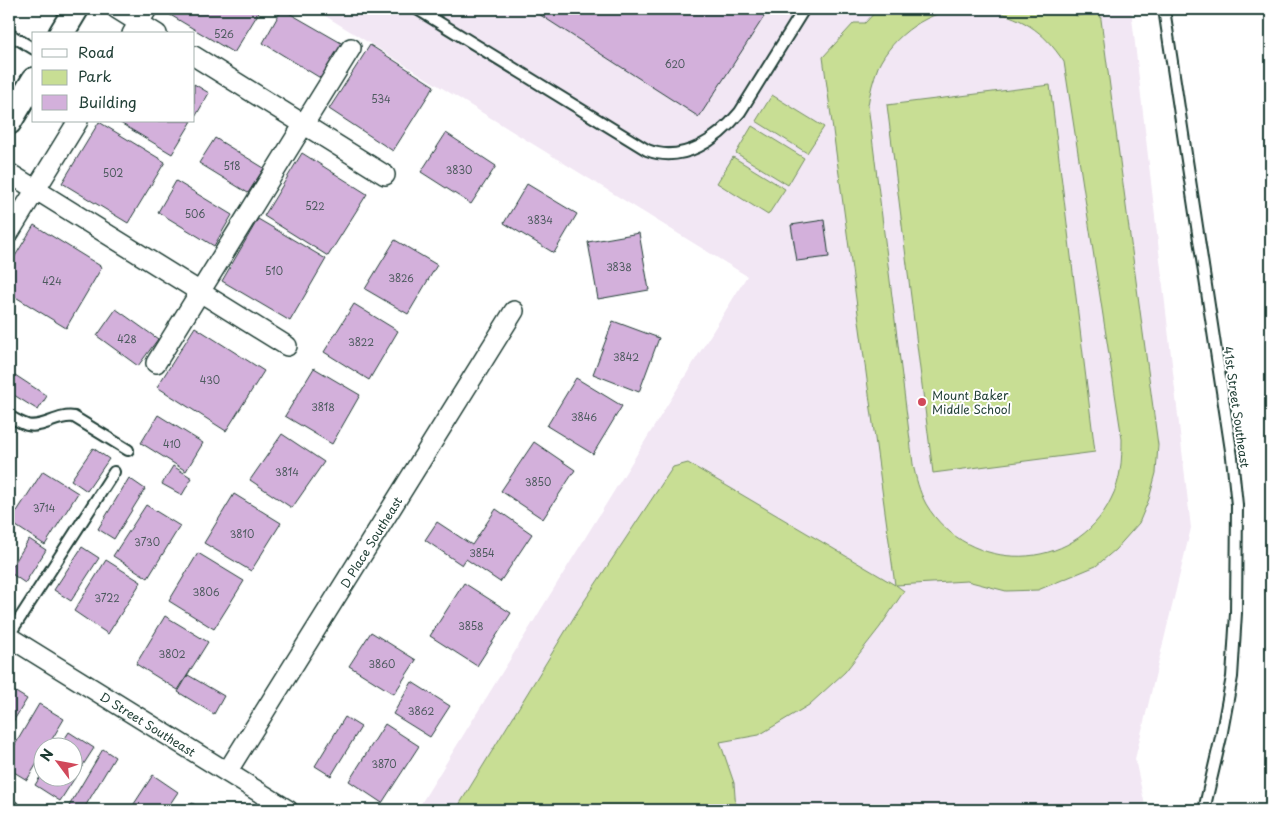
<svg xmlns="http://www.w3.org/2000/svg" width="1280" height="819" font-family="'Playpen Sans',sans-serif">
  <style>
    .built { fill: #f2e7f4 }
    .green { fill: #c8de94; stroke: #748e64 }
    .building { fill: #d3b0db; stroke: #1f3d34 }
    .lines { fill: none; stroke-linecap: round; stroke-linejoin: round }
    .service-casing { stroke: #1f3d34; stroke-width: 14 }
    .minor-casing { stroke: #1f3d34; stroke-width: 22 }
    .tertiary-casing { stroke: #1f3d34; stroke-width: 28 }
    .service { stroke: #fff; stroke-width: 10 }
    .minor { stroke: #fff; stroke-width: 19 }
    .tertiary { stroke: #fff; stroke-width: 24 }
    .poi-dot { fill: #d1495b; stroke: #fff; stroke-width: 2 }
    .labels { text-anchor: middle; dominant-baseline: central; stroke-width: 4; stroke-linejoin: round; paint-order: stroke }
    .number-label { font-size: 10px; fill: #4c5a5e }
    .poi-label { font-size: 12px; fill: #1f3d34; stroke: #fff; text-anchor: start }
    .street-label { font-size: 12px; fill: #1f3d34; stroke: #fff }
  </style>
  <rect width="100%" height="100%" fill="#fff"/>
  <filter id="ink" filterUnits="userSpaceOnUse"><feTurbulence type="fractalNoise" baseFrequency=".02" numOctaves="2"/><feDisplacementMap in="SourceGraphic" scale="10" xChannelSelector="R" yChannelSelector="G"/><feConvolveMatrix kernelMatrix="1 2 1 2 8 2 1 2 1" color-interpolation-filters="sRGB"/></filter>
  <g filter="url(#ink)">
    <path class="built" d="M314,9h817l60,519 -56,231 11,51h-729l330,-534z"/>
    <path class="green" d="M878,9h87c-35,0 -72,26 -87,58 -5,13 -8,25 -10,38l45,359c3,14 6,27 13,40 42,71 149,70 185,-5 10,-19 11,-39 11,-60l-58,-377c-21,-32 -43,-46 -81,-53h83l11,7 23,-4 58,433 -2,28 -7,26 -10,24 -24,27 -19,16 -58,24 -32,1 -39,-10 -71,4 8,6 -24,36 -35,45 -36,33 -50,30 -39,7 14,41 2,27h-280l123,-201 94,-142 15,-4 207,122 -72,-528 31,-34h11z
      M1050,85l45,367 -162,21 -46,-368z
      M772,95l52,32 -17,26 -51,-32z
      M752,126l52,32 -16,27 -52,-32z
      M733,157l52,32 -17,26 -51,-32z"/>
    <path class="building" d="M170,9h91l-27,44 -67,-40z
      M282,9l61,35 -21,35 -59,-36z
      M531,9h238l-70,108z
      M370,45l64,41 -41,65 -64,-42z
      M194,84l15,9 -15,26z
      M117,121h75l-20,33z
      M99,122l66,40 -37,61 -66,-40z
      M446,133l50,33 -25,38 -50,-32z
      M215,138l49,30 -16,25 -49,-30z
      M302,153l65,41 -39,62 -64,-40z
      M176,181l56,34 -18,31 -56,-34z
      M527,184l50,30 -23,39 -50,-30z
      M258,219l68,40 -36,62 -68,-40z
      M824,220l5,37 -32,4 -6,-36z
      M34,225l68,42 -36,61 -57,-35v-27z
      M639,233l10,57 -51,9 -10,-57z
      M395,240l42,25 -29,49 -43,-25z
      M354,304l44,27 -29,49 -45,-28z
      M116,309l42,30 -20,27 -41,-30z
      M613,321l46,17 -20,54 -46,-18z
      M195,327l69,44 -38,60 -69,-44z
      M314,368l46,27 -28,49 -47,-28z
      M12,373l35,23 -9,14 -29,-18v-14z
      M576,378l46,28 -29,48 -46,-28z
      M158,415l45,28 -17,28 -45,-28z
      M282,434l42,28 -32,46 -42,-28z
      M534,442l41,28 -32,49 -42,-28z
      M93,448l16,11 -22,32 -16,-11z
      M173,466l19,12 -10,17 -20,-11z
      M43,471l35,22 -33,52 -35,-23z
      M129,478l16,11 -31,50 -16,-10z
      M234,494l47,29 -30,48 -47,-28z
      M146,505l34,21 -32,52 -35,-22z
      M496,509l36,25 -32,48 -34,-23 -4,6 -37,-25 12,-18 35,23z
      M29,539l17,11 -21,33 -16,-11z
      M82,547l17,11 -28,43 -17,-11z
      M198,553l46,28 -30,48 -45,-28z
      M106,560l35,22 -33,52 -34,-23z
      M464,583l47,30 -34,53 -47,-30z
      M165,616l43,26 -30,48 -42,-26z
      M371,632l45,28 -22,34 -45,-28z
      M188,675l36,21 -10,18 -36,-22z
      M412,682l38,24 -20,31 -37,-23z
      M14,691l13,8 -18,29v-30z
      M39,704l25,15 -16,27h-6v9l-15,25 -18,-11v-14z
      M345,717l16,10 -30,49 -16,-10z
      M385,724l34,22 -37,57 -33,-22z
      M69,732l25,16 -34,53 -25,-16 7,-11v2h30v-30h-12z
      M103,749l12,8 -32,53h-7l-7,-4z
      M153,775l25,17 -12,18h-36z
      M192,803l12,7h-16z"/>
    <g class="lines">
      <g class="service-casing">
        <path id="service" d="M417,9l230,141c36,14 70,-10 93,-38l64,-103
          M1164,9l68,448 5,48 -1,108 -4,64 -11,60 -17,73
          M9,34l25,15
          M9,416c5,3 12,7 18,9 16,4 31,-11 47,-8l54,33
          M9,635l105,-163"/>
      </g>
      <g class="minor-casing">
        <path id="minor" d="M117,9l40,25
          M132,34l15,-25
          M194,56l191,119
          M9,173l278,173
          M9,233l69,-112
          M156,363l195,-315
          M9,637l279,173
          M227,772l287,-461
          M9,810h1"/>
      </g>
      <g class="tertiary-casing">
        <path id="tertiary" d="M61,34l15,-25
          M9,122l25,-42"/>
      </g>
      <use href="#service" class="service"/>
      <use href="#minor" class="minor"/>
      <use href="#tertiary" class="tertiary"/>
    </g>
  </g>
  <circle class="poi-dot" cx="922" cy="402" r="5"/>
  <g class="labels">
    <g class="number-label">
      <text x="224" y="33">526</text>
      <text x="675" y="63">620</text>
      <text x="381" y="98">534</text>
      <text x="232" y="165">518</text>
      <text x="459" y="169">3830</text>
      <text x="113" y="172">502</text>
      <text x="315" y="205">522</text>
      <text x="195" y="213">506</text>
      <text x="540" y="219">3834</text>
      <text x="619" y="266">3838</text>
      <text x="274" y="270">510</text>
      <text x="401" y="277">3826</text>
      <text x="52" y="280">424</text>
      <text x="127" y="338">428</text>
      <text x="361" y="341">3822</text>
      <text x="626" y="356">3842</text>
      <text x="210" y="379">430</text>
      <text x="323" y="406">3818</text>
      <text x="584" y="416">3846</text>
      <text x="172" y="443">410</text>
      <text x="287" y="471">3814</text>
      <text x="538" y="481">3850</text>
      <text x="44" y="507">3714</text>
      <text x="242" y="533">3810</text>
      <text x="147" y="541">3730</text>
      <text x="482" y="552">3854</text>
      <text x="206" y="591">3806</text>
      <text x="107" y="597">3722</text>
      <text x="471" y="625">3858</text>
      <text x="172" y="653">3802</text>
      <text x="382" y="663">3860</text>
      <text x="421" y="710">3862</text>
      <text x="384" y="763">3870</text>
    </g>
    <g class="poi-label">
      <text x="932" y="395">Mount Baker<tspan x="932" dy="14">Middle School</tspan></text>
    </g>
    <g class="street-label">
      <text transform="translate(1237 407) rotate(82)">41st Street Southeast</text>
      <text transform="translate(371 542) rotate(-58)">D Place Southeast</text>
      <text transform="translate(148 724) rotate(32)">D Street Southeast</text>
    </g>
  </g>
  <rect width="1280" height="819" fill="none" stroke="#fff" stroke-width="30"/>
  <rect x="15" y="15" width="1250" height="789" fill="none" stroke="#1f3d34" stroke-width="2" filter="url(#ink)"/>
  <rect x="32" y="32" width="162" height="90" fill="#ffffff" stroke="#a5b1ae"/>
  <rect x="42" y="49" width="25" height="8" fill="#ffffff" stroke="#a5b1ae"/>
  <text x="78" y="58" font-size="15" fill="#1f3d34">Road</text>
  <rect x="42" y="70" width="25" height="15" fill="#c8de94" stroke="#a5b1ae"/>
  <text x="78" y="82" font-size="15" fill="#1f3d34">Park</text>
  <rect x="42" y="95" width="25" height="15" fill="#d3b0db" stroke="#a5b1ae"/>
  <text x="78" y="108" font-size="15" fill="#1f3d34">Building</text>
  <g transform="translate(58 762) rotate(302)"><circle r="24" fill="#ffffff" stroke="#a5b1ae"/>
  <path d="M0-4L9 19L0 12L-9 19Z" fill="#d1495b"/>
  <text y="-8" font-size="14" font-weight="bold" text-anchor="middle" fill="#1f3d34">N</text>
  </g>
</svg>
